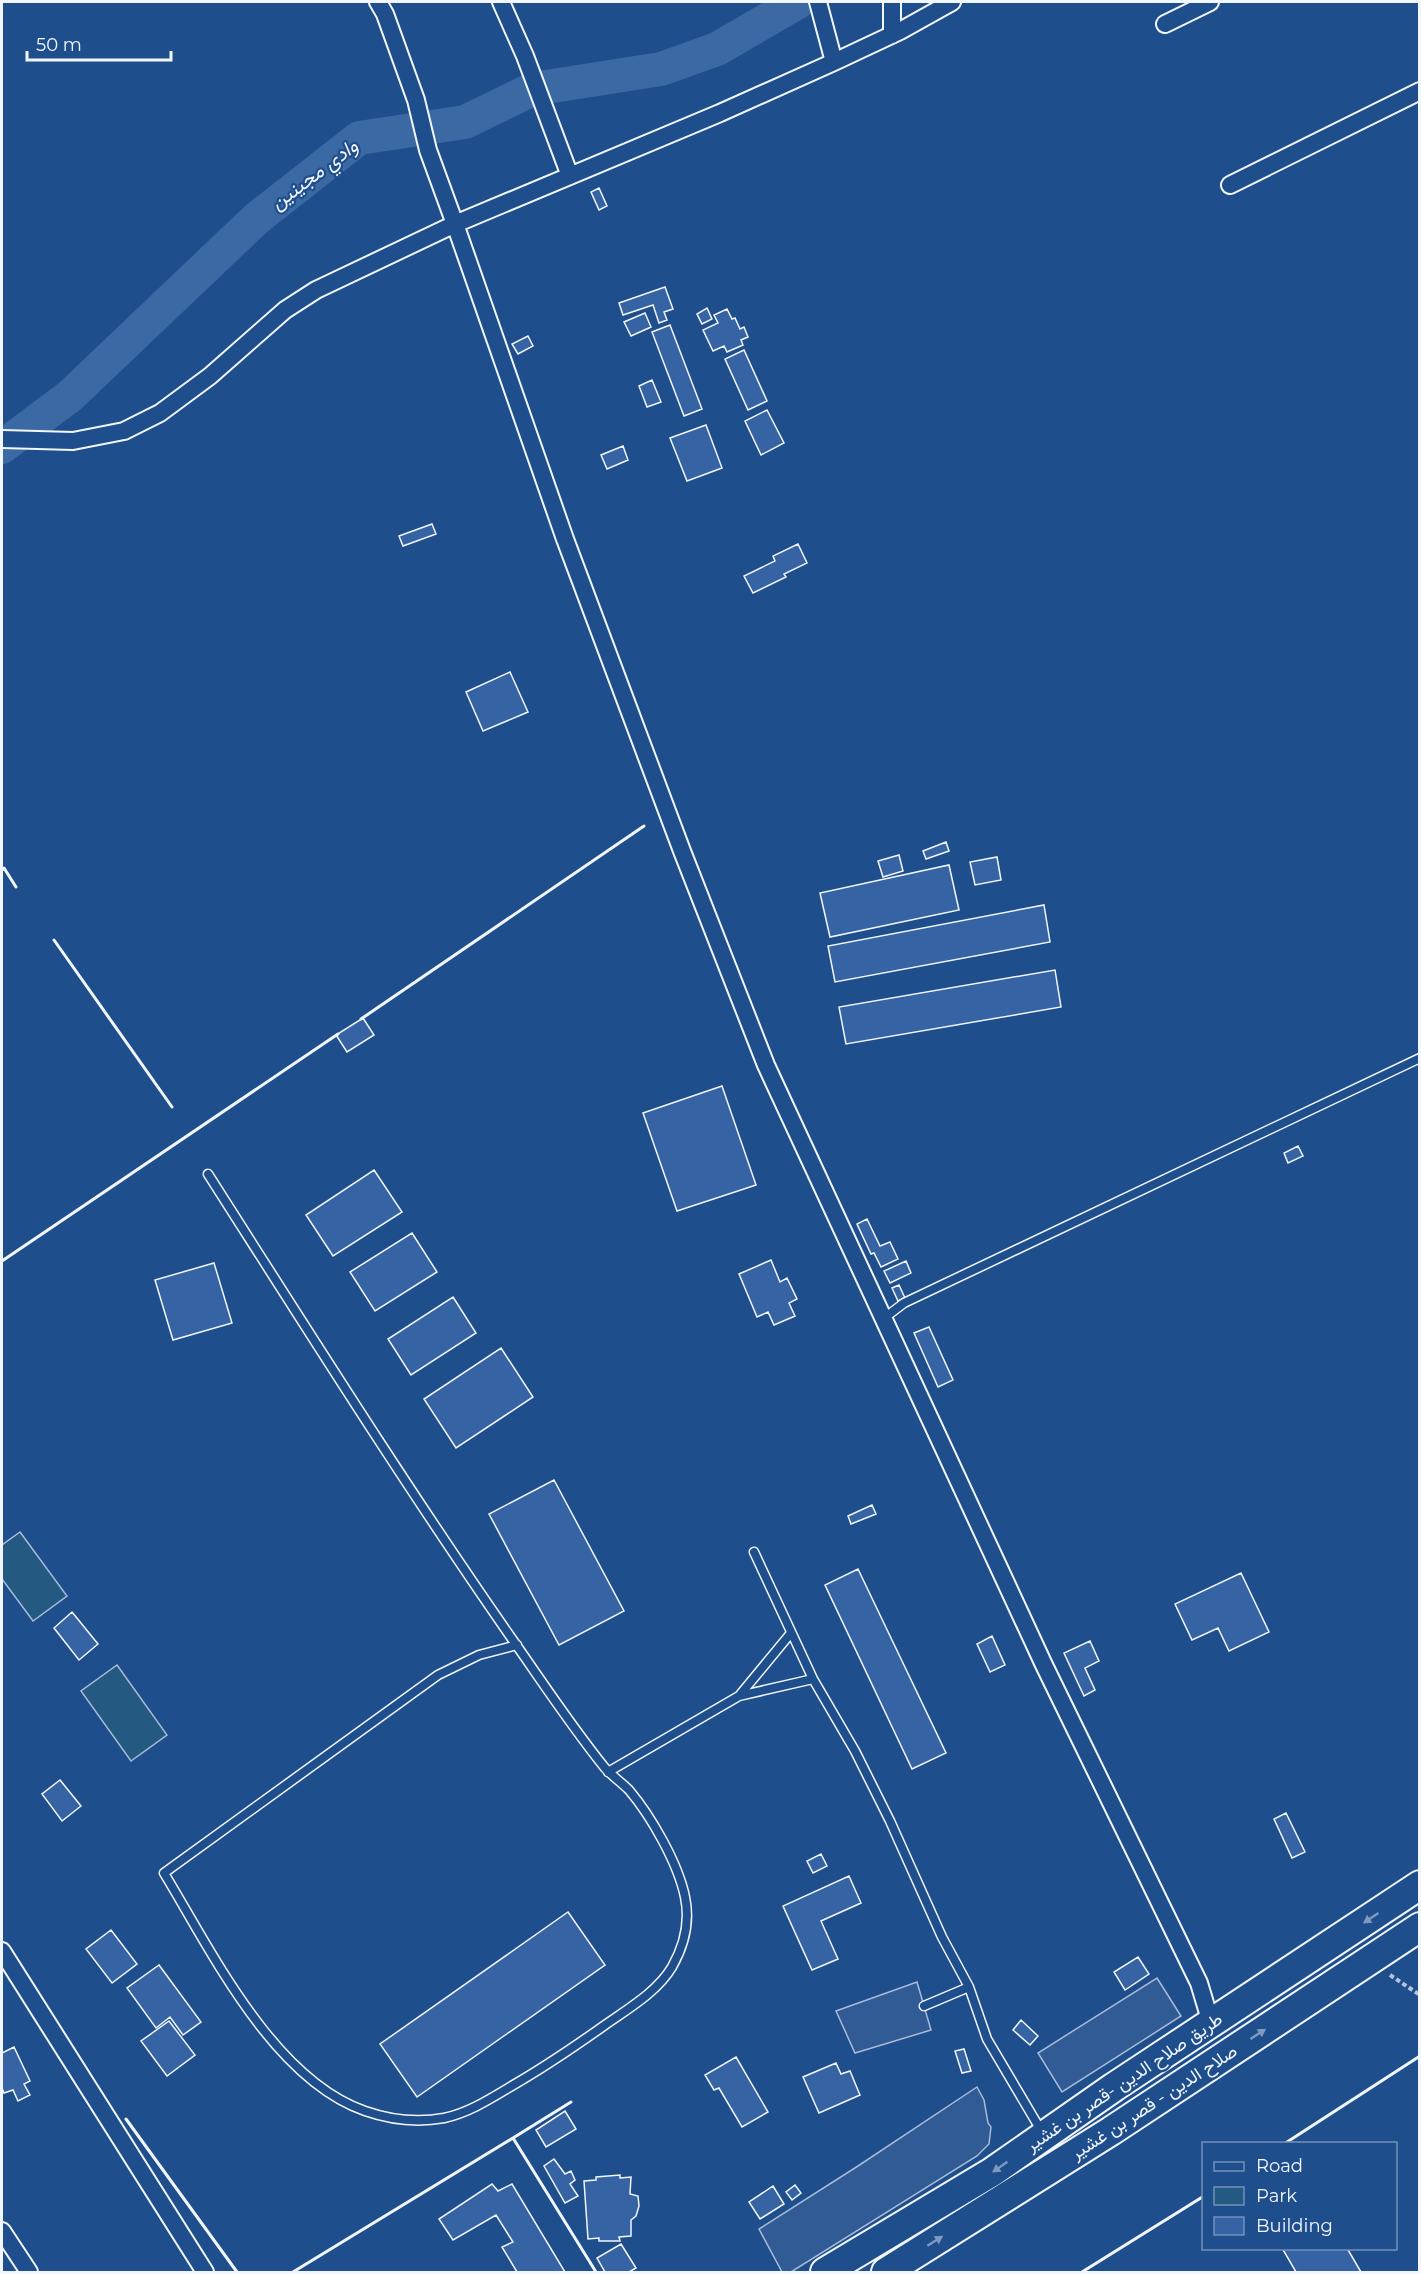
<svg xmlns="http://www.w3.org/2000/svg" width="1421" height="2274" font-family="Montserrat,Vazirmatn,sans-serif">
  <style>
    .green { fill: #245a82; stroke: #a8bbd7; stroke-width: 1.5 }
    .parking { fill: #305b95; stroke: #a8bbd7; stroke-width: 1.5 }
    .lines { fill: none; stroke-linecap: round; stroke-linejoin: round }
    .river { stroke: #3b69a3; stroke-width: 34 }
    .building { fill: #3563a3; stroke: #f2f6ff; stroke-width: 1.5 }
    .service-casing { stroke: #f2f6ff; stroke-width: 11 }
    .minor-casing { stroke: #f2f6ff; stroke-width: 20 }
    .trunk-casing { stroke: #f2f6ff; stroke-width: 32 }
    .path { stroke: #b3c4dc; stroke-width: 4; stroke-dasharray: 4.5 3; stroke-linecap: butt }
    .service { stroke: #1f4e8c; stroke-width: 8 }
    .minor { stroke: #1f4e8c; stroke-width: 16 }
    .trunk { stroke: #1f4e8c; stroke-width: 28 }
    .wall { stroke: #f2f6ff; stroke-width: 3 }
    .oneway { fill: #7e9ac0 }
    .labels { text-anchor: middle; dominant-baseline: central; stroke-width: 4.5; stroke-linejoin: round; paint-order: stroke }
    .street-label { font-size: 18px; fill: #f2f6ff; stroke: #1f4e8c }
    .water-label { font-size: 20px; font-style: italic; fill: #f2f6ff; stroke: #1f4e8c }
  </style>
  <rect width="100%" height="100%" fill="#1f4e8c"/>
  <path class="green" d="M20,1532l47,64 -34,25 -31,-42v-34z
    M117,1665l50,70 -36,26 -50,-70z"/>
  <path class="parking" d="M1157,1978l24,38 -119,76 -24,-39z
    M917,1982l14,48 -76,23 -19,-42z
    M977,2087l7,13 4,23 3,4 -2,17 -12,12 -186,116h-9l-23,-43 99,-63z"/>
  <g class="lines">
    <path class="river" d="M2,447l68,-51 186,-177 103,-81 106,-16 68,-33 128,-20 56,-20 81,-47"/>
  </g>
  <path class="building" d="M599,188l8,18 -8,4 -8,-18z
    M665,287l8,22 -9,3 3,8 -8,3 -6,-18 -30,10 -4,-12z
    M707,308l5,11 -10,5 -5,-10z
    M727,309l5,10 3,-1 5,11 4,-2 4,10 -7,3 2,5 -16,7 -3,-6 -11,5 -10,-21 15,-7 -4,-8z
    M645,313l6,14 -20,9 -7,-14z
    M670,325l32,84 -18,7 -32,-84z
    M528,336l5,10 -15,8 -6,-10z
    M744,350l23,51 -19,9 -23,-51z
    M652,380l9,22 -14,5 -8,-21z
    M767,410l17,33 -23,12 -16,-34z
    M706,425l16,43 -35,13 -17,-43z
    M623,446l5,14 -21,9 -6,-14z
    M432,524l4,10 -33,12 -4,-10z
    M798,544l9,19 -23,11 2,3 -33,16 -9,-17 31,-15 -2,-5z
    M510,672l18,40 -45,19 -17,-39z
    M946,842l3,9 -23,8 -3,-8z
    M899,855l4,16 -20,6 -5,-16z
    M997,857l4,23 -26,5 -5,-23z
    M949,865l10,45 -129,27 -10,-44z
    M1044,905l6,37 -215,40 -7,-36z
    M1055,970l6,37 -215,37 -7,-37z
    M363,1018l11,17 -27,17 -11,-17z
    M722,1086l34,99 -79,26 -34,-98z
    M1298,1146l5,10 -15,7 -4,-10z
    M374,1170l28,42 -69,44 -27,-41z
    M867,1219l13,27 10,-4 8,17 -17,8 -7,-14 -3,1 -14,-30z
    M412,1233l25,39 -62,39 -25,-39z
    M771,1260l9,22 7,-4 10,21 -8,4 6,13 -21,9 -6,-13 -11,5 -18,-43z
    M906,1261l5,12 -21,10 -6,-12z
    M214,1263l18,60 -59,17 -18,-60z
    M899,1285l6,13 -7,3 -6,-13z
    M453,1297l23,36 -65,42 -23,-36z
    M929,1327l24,53 -15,7 -24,-54z
    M501,1348l32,49 -77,51 -32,-49z
    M554,1480l70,131 -65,34 -70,-131z
    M872,1505l4,9 -25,10 -3,-8z
    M858,1569l88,184 -34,16 -87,-184z
    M1241,1573l28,59 -40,19 -11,-23 -26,12 -17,-36z
    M72,1612l26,32 -19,16 -25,-32z
    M992,1636l13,29 -15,7 -13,-28z
    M1090,1641l9,20 -14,7 10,22 -11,6 -20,-43z
    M60,1780l21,26 -19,15 -20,-27z
    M1286,1813l19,39 -13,6 -18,-39z
    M821,1854l6,12 -14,7 -6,-12z
    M849,1876l12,27 -40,18 17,38 -26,11 -29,-64z
    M568,1912l37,53 -188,132 -37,-53z
    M111,1930l26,34 -25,19 -26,-34z
    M1138,1957l11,17 -24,16 -11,-18z
    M159,1965l42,57 -18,13 -13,-18 -14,11 -29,-40z
    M1021,2020l17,16 -8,9 -17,-15z
    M169,2021l26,34 -28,21 -26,-35z
    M14,2047l16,34 -6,3 6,11 -12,6 -5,-11 -9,3 -2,-5v-35z
    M964,2049l7,22 -9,2 -7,-22z
    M736,2057l32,55 -26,15 -23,-39 -5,2 -9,-15z
    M836,2063l5,11 9,-3 10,24 -41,18 -16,-36z
    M565,2111l11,18 -30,18 -10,-17z
    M554,2159l11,15 6,-3 4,9 -5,4 8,12 -13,7 -21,-37z
    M620,2175v3l11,-1 -1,17 8,2 1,10 -3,10 -5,4v16l-12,1 1,4h-21v-3l-11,1 -4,-58 12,-1v-3z
    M492,2184l6,7 14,-7 53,88h-48l-15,-25 11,-5 -17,-27 -43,25 -14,-21z
    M795,2185l6,8 -9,7 -6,-8z
    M773,2186l11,18 -24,15 -11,-17z
    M621,2244l15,24 -7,4h-24l-8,-14z
    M1282,2248h65l14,24h-65z"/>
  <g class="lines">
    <g class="service-casing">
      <path id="service" d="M208,1174c99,155 197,311 302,462 31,44 61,90 95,132 7,8 16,14 24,22 22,26 49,73 56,107 5,24 -1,49 -13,70 -15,25 -43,41 -67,58 -31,22 -62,43 -95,62 -20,12 -42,26 -66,31 -27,5 -53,2 -79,-7 -92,-32 -153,-159 -201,-238l274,-198 41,-20 38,-10
        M883,1319l21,-16 516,-245
        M754,1552l59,127 42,72 35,70 52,116 27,50 18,52 55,93
        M739,1696l52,-63
        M608,1772l131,-76 74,-17
        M924,2006l45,-19"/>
    </g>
    <g class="minor-casing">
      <path id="minor" d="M501,2l24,54 45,120
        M818,2l16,60
        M952,2l-52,29 -66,31 -114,51 -265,111 110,315 117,312 84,214 278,600 155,318 12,40
        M1165,24l45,-22
        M892,35v-33
        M1230,185l190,-94
        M2,439l71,2 51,-10 36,-18 50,-37 75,-66 31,-20 139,-66 -27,-74 -12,-50 -31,-86 -7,-12
        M2,1951l203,321
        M2,2231l27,41"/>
    </g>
    <g class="trunk-casing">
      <path id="trunk" d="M825,2272l167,-100 122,-85 306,-202
        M886,2272l225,-141 309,-204"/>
    </g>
    <path class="path" d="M1390,1975l30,20"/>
    <use href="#service" class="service"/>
    <use href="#minor" class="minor"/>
    <use href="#trunk" class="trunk"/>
    <path class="wall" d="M2,870l2,-2 12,19
      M54,940l118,167
      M361,1019l283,-193
      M2,1261l336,-227
      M126,2119l111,153
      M513,2138l58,-36
      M1284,2144l136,-88
      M293,2272l220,-134 83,134
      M1082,2272l122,-76"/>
  </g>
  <defs><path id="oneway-solid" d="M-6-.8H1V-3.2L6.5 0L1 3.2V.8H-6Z" transform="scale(1.5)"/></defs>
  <g class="oneway">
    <use href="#oneway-solid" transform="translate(1371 1918) rotate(146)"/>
    <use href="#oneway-solid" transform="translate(1258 2034) rotate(-33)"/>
    <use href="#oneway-solid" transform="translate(1000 2167) rotate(145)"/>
    <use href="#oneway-solid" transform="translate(935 2241) rotate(-32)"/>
  </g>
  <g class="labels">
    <g class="street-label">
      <text transform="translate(1124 2082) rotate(-34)">طريق صلاح الدين -قصر بن غشير</text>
      <text transform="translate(1154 2102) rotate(-33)">صلاح الدين - قصر بن غشير</text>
    </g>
    <g class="water-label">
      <text transform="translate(314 174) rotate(-37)">وادي مجينين</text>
    </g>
  </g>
  <rect width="1421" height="2274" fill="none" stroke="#f2f6ff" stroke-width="6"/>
  <rect x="1202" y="2142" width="195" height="108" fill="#1f4e8c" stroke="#7391ba" stroke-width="1.5"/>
  <rect x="1214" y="2162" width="30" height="9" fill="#1f4e8c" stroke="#7391ba" stroke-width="1.5"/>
  <text x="1256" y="2172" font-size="18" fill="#f2f6ff">Road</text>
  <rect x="1214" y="2187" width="30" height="18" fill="#245a82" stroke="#7391ba" stroke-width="1.5"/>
  <text x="1256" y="2202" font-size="18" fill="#f2f6ff">Park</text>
  <rect x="1214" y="2217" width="30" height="18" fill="#3563a3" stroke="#7391ba" stroke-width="1.5"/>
  <text x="1256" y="2232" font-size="18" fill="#f2f6ff">Building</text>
  <path d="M27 51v9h144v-9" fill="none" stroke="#f2f6ff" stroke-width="3"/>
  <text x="36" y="51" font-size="18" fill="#f2f6ff" stroke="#1f4e8c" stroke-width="4.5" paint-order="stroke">50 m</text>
</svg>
